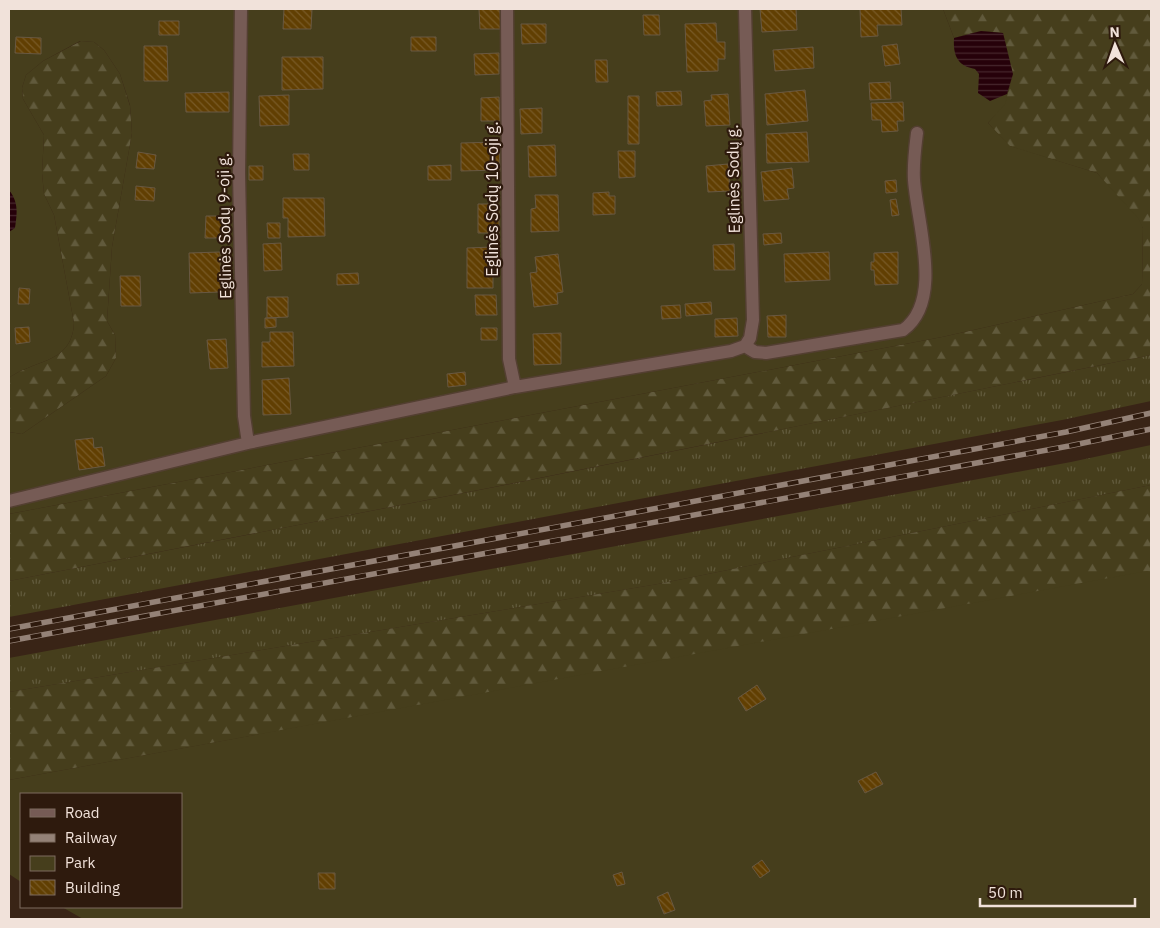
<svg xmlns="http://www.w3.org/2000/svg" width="1160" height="928" font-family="'IBM Plex Sans',sans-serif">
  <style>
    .grass { fill: url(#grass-tufts) }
    .forest { fill: url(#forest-firs) }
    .green { fill: #463e1c }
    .water { fill: url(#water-rules) }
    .building { fill: url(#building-back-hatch); stroke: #685842 }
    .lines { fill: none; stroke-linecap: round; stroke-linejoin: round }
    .minor-casing { stroke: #533f31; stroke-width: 15 }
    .minor { stroke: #765b55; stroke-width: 12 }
    .rail-casing { stroke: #948277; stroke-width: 5.5 }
    .rail { stroke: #2e1a0d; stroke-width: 4; stroke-dasharray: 11; stroke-linecap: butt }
    .labels { text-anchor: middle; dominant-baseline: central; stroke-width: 4.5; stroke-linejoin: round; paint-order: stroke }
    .street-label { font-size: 16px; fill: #f1e2da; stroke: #2e1a0d }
  </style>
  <defs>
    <pattern id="grass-tufts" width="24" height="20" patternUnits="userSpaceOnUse" patternTransform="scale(1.25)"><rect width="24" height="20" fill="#463e1c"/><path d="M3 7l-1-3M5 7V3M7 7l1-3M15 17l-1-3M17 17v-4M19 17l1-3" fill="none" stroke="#615a3c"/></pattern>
    <pattern id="forest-firs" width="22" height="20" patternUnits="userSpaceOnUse" patternTransform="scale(1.25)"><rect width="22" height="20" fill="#463e1c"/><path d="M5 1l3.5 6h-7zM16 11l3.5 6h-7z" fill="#615a3c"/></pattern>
    <pattern id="water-rules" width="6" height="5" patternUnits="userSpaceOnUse" patternTransform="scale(1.25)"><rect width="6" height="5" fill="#26010a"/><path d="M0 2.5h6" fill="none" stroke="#46262d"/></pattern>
    <pattern id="building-back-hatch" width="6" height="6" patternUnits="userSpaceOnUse" patternTransform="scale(1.25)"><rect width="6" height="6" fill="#613f02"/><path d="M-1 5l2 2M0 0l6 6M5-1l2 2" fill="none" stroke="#785a26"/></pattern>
  </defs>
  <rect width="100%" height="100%" fill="#392416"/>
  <path class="grass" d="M1151,355v46l-89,19 -1053,197v-36l491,-95z
    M1151,445v40l-493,99 -649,108v-34l1062,-196z"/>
  <path class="forest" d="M943,9h208v346l-652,131 -490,95v-67l933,-177 191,-43 9,-10 1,-56 -46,-55 -88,-27 -21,-23c30,-35 25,-47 15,-90l-22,-2 -27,7z
    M81,41l13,1 10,8 16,24 10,32 2,27 -20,114 -5,74 8,14 1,23 -10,18 -84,58 -13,-2v-54c26,-19 63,-14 65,-55l-20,-108 -10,-21 -2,-21 2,-38 -21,-36 -1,-11 4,-13 17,-14z
    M1151,485v87l-1142,208v-88l649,-108z"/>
  <path class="green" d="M9,9h934l11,29 27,-7 22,2 10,41 -8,30 -17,19 22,23 87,27 41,45 5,10 -1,56 -9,10 -191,43 -933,177v-82l13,2 84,-58 10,-18 -1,-23 -8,-14 5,-74 20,-114 -2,-28 -10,-31 -16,-24 -10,-8 -14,-1 -37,20 -17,14 -4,13 1,11 21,36 -2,38 2,21 10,21 20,108c-2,41 -39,36 -65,55z
    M1147,571l4,1v347h-1068l-21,-12h119v-113h-160v88l-12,-8v-94z"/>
  <path class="water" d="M981,31l22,2 10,41 -6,20 -17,7 -12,-8 1,-19 -4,-5c-18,-3 -22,-14 -21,-31z
    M9,190c10,13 8,23 6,38l-6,4z"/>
  <path class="building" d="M284,9h28l-1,20h-28z
    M479,9h21l1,20h-21z
    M760,9h36l1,21 -35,2z
    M860,9h41l1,16h-25l1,11 -17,1z
    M643,15h16l1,20h-16z
    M159,21h20v14h-20z
    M716,23l1,19h8v17h-7v12l-31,1 -2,-48z
    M521,24h25v19l-24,1z
    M16,37l25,1v16l-26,-1z
    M411,37h25v14h-25z
    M897,44l3,20 -15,2 -3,-20z
    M144,46h23l1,35h-24z
    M813,47l1,21 -39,3 -2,-21z
    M499,53v21l-24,1 -1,-21z
    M282,57h41v32l-41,1z
    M595,60h12l1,22h-12z
    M890,82l1,17 -21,1 -1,-17z
    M805,90l3,31 -41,4 -2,-31z
    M681,91l1,14 -25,1 -1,-14z
    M229,92v20h-43l-1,-19z
    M728,94l2,31 -24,1 -2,-25 8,-1 -1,-5z
    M289,95v30l-29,1 -1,-30z
    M628,96h11v48h-11z
    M499,97l1,24h-19v-23z
    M903,102l1,19h-7l1,10 -16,1 -1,-12h-9l-1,-17z
    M542,108v25l-21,1 -1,-25z
    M807,132l2,30 -42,1 -1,-29z
    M499,142l1,28 -39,1v-28z
    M555,145l1,31 -27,1 -1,-31z
    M618,151h17v26l-16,1z
    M138,152l18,3 -2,14 -18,-1z
    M293,154h16v16h-15z
    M728,164l2,27 -22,1 -2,-26z
    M451,165v15h-23v-14z
    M249,166h14v14h-14z
    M792,168l2,20 -7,1 2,10 -25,2 -3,-29z
    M896,180l1,12 -11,1 -1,-12z
    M136,186l19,2 -1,13 -19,-1z
    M609,192v4h6v18l-22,1v-22z
    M535,195h23l1,36 -28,1v-23l5,-1z
    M283,198h41l1,38 -37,1v-19h-5z
    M896,199l3,16 -7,1 -2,-16z
    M478,204h21v29h-21z
    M206,216h24v22h-25z
    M267,223h13v15h-12z
    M781,233l1,10 -18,2 -1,-11z
    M281,243l1,27 -18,1 -1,-27z
    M734,244l1,26h-21l-1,-25z
    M493,247v41h-26v-40z
    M220,252l1,40 -31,1 -1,-40z
    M829,252l1,28 -45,2 -1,-28z
    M898,252v32l-23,1 -1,-15h-3v-8h3v-9z
    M558,254l5,38 -6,1 1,11 -24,3 -4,-34 7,-1 -2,-15z
    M358,273l1,11 -22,1v-11z
    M120,276h20l1,30h-20z
    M19,288l11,1 -1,15h-11z
    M475,295h21l1,20h-21z
    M267,297h21v20l-21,1z
    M711,302l1,12 -26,2 -1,-12z
    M680,305l1,13 -19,1 -1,-13z
    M786,315v22h-18l-1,-21z
    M265,318h11v9l-11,1z
    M737,318l1,18 -23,1v-18z
    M29,327l1,15 -14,2 -1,-16z
    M481,328h16v12h-16z
    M270,332h23l1,34 -32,1v-25h8z
    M561,333v31l-27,1 -1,-31z
    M226,339l2,29 -18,1 -3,-29z
    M465,372l1,13 -18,2 -1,-13z
    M289,378l2,36 -28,1 -1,-35z
    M93,438l1,10 8,-1 3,19 -26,4 -4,-30z
    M757,685l9,14 -20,12 -8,-13z
    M876,772l7,12 -18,9 -7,-12z
    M762,860l8,11 -10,7 -8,-11z
    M622,872l3,12 -8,2 -4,-11z
    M318,873h17v16h-16z
    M668,892l7,18 -11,4 -7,-17z"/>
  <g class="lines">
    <g class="minor-casing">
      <path id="minor" d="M241,9l-2,164 5,243 4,27
        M507,9l2,350 6,28
        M745,346l5,-8 3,-18 -8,-311
        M9,501l239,-58 267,-56 216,-36 14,-5 10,6 11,1 137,-23c41,-29 14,-107 11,-150 -1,-16 1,-31 3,-47"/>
    </g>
    <use href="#minor" class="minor"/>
    <g class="rail-casing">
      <path id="rail" d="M9,629l1057,-197 85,-19
        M9,641l1060,-195 82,-17"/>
    </g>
    <use href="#rail" class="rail"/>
  </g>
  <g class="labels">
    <g class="street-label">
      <text transform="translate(733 179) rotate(-91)">Eglinės Sodų g.</text>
      <text transform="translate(492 199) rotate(-90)">Eglinės Sodų 10-oji g.</text>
      <text transform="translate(224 226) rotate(-91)">Eglinės Sodų 9-oji g.</text>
    </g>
  </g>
  <rect width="1160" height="928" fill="none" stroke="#f1e2da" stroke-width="20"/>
  <rect x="20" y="793" width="162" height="115" fill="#2e1a0d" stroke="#7c6a5f"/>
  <rect x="30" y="809" width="25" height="8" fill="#765b55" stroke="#7c6a5f"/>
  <text x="65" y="818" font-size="15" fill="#f1e2da">Road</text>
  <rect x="30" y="834" width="25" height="8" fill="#948277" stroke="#7c6a5f"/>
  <text x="65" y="843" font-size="15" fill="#f1e2da">Railway</text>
  <rect x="30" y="856" width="25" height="15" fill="#463e1c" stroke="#7c6a5f"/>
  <text x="65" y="868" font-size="15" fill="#f1e2da">Park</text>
  <rect x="30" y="880" width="25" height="15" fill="url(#building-back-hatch)" stroke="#7c6a5f"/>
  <text x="65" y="893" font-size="15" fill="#f1e2da">Building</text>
  <g transform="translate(1115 45) rotate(358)" stroke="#2e1a0d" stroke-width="4" paint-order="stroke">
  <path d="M0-4L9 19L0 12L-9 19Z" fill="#f1e2da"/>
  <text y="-8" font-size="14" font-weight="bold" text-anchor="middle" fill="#f1e2da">N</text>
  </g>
  <path d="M980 898v8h155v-8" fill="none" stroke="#f1e2da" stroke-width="2.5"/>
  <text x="988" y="898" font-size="15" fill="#f1e2da" stroke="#2e1a0d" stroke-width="4" paint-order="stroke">50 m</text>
</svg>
